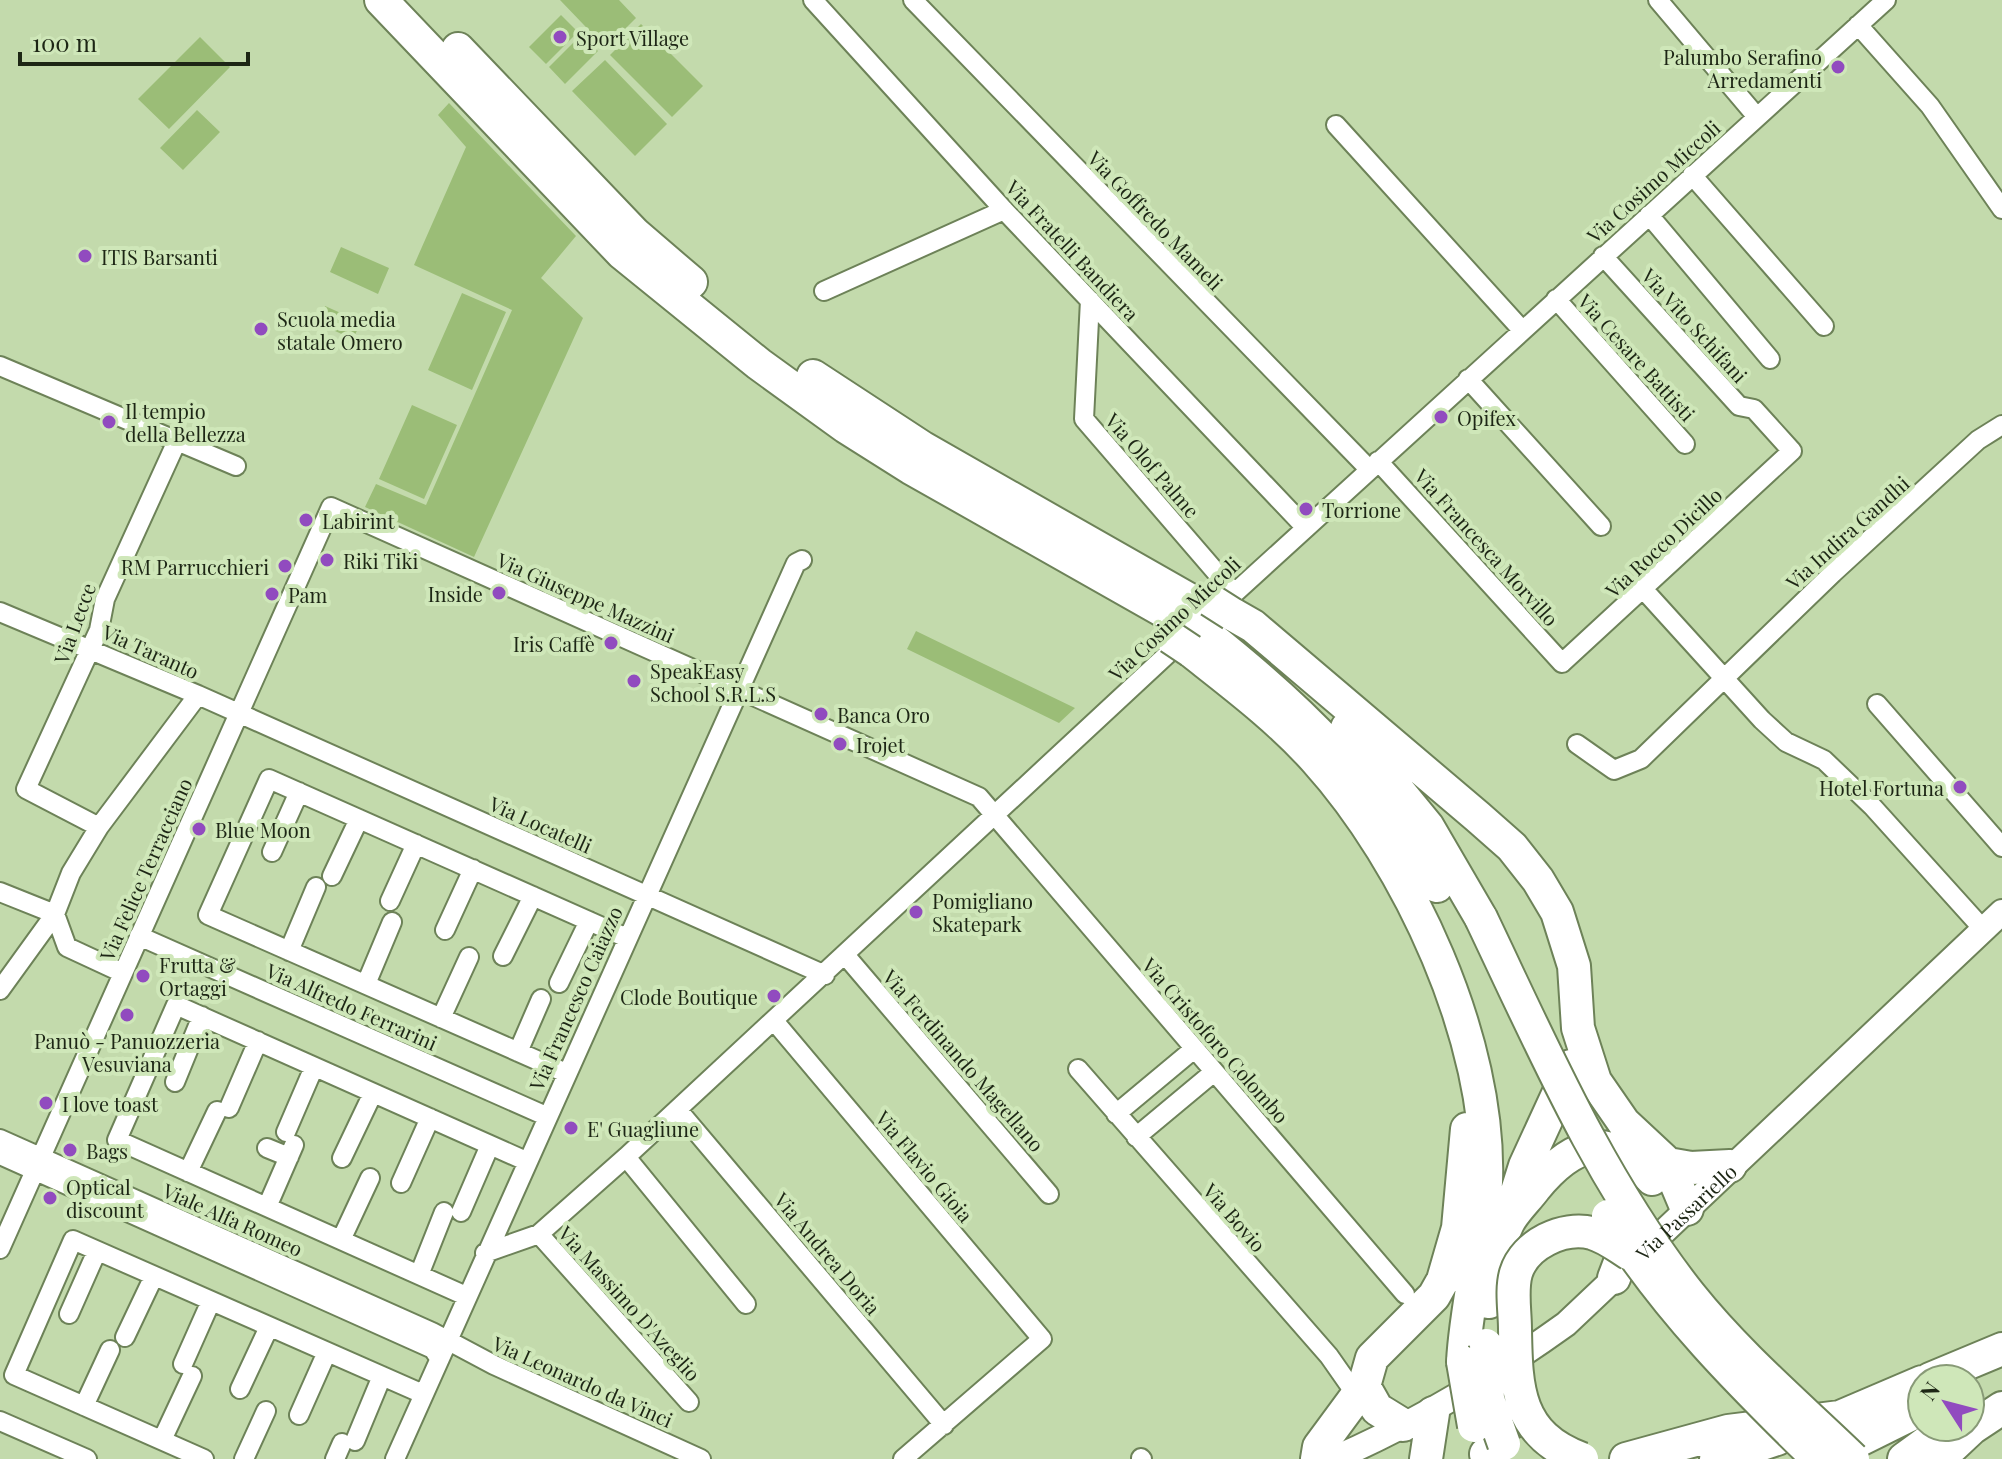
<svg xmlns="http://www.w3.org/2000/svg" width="2002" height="1459" font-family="'Playfair Display',serif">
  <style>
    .green { fill: #9bbd77 }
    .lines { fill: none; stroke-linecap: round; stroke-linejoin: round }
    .street-casing { stroke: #6d8258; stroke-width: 22 }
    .secondary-casing { stroke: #6d8258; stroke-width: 28 }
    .highway-casing { stroke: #6d8258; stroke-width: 36 }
    .street { stroke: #fff; stroke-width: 18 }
    .secondary { stroke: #fff; stroke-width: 24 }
    .highway { stroke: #fff; stroke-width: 32 }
    .highway-bridge-casing { stroke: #6d8258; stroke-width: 36; stroke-linecap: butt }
    .highway-bridge { stroke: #fff; stroke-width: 32 }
    .poi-dot { fill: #914bbf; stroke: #cfe7b9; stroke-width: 3 }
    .labels { text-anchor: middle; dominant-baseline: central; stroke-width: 8; stroke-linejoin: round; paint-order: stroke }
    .poi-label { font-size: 20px; fill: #1d2615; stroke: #cfe7b9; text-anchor: start }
    .street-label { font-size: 20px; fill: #1d2615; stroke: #cfe7b9 }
  </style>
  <rect width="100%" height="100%" fill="#c3daac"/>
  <path class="green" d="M560,0h59l17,18 -30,30z
    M561,15l17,17 -32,32 -17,-17z
    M641,24l62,62 -31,31 -62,-62z
    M581,35l17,16 -33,33 -16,-17z
    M200,37l30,30 -61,62 -31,-30z
    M605,60l62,64 -32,32 -63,-65z
    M449,103l127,133 -35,42 42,40 -109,239 -109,-50 11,-23 50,21 86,-195 -98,-45 52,-118 -28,-32z
    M197,110l23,22 -37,38 -23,-22z
    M341,247l48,21 -11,26 -48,-22z
    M462,293l44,19 -34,78 -44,-20z
    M325,306l36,16 -8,17 -36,-16z
    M412,405l45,20 -33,74 -45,-20z
    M916,631l159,77 -16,15 -152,-74z"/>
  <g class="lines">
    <g class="street-casing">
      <path id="street" d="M813,0l191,210 302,318
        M913,0l456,469
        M1658,0l99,117
        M1858,25l72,81 72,103
        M1336,125l186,205
        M1692,175l132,151
        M1649,215l121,144
        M824,291l180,-81
        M1556,299l129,145
        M1090,300l-6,119 150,174
        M0,366l236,100
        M1468,379l133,147
        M1378,461l184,202 230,-212 -38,-42 -15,-3 -136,-150
        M1644,590l118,130 24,22 38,18 48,46 111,123
        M1216,610l670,-610
        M0,612l198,83 627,280
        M1877,704l125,143
        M1577,744l37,26 27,-11 192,-186 145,-133 24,-15
        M99,827l-73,-38 73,-159 6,-31 72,-158
        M272,852l27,-60
        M332,876l27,-57
        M0,892l55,22
        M390,901l26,-57
        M55,914l12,33 56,26
        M445,930l28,-61
        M139,936l407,180
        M289,951l27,-64
        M503,956l30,-60
        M846,956l203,238
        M559,983l30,-62
        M366,984l26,-62
        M0,990l55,-76 16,-41 28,-46 99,-132
        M441,1018l28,-61
        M775,1022l267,317 -139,120
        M518,1052l23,-53
        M1078,1069l251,287 28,40
        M566,1073l-358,-158 61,-136 358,159
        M175,1082l27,-66
        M229,1108l29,-67
        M678,1110l266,315
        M1116,1114l78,-65
        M286,1132l28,-65
        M1136,1137l78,-65
        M0,1139l432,193 62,33 207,94
        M267,1148l22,9
        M0,1155l433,194 6,9
        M626,1157l120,147
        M342,1158l31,-65
        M188,1172l29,-61
        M401,1183l29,-65
        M267,1207l27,-62
        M461,1212l29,-67
        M539,1234l150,168
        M341,1240l29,-62
        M0,1249l331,-742 648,290 426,497
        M485,1253l54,-19 87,-77 559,-519
        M419,1275l25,-63
        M466,1296l-349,-156 59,-135 350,156
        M69,1314l28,-63
        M125,1337l29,-61
        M183,1364l28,-63
        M240,1389l29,-62
        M84,1406l26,-56
        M299,1415l28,-63
        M0,1421l87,38
        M162,1440l30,-64
        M355,1441l27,-65
        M1141,1458l1,1
        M204,1459l-190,-84 59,-135 350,154
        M244,1459l22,-48
        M335,1459l7,-16
        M395,1459l401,-896 6,-3"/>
    </g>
    <g class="secondary-casing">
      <g id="secondary">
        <path id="s1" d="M1333,1459c84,-36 159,-82 233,-135l436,-412"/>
      </g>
    </g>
    <g class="highway-casing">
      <path id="highway" d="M381,0l241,253 137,111 87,63 65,41 274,155
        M458,49l177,185 56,48
        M813,376l110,72 279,159
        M1232,614l21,12 225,191 34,30 26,33 19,32 17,54 4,62 17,53 29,42 44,41 19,45
        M1206,634c95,75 168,148 231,252
        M1191,651c43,34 87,67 124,108 94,104 176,281 171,423 -2,60 -20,120 -23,180
        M1347,728l81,99 53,91
        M1668,1164l23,4 39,-2
        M1513,1204l12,-38 46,-100
        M1614,1278l19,-50
        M1489,1302c2,-25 8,-57 19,-79 6,-12 19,-24 27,-35 39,-47 74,-58 117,-9
        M1930,1379l72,-30
        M1364,1386l13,23 26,16
        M1486,1454l3,5
        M1317,1459l2,-12 45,-61 8,-28 62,-62 9,-16 15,-52 9,-99
        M1426,1459l7,-46
        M1626,1459l102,-28 112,-14 82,-35
        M1716,1459l61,-20
        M1821,1459l101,-50
        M1904,1459l44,-32
        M1939,1459l33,-31 30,-20"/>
    </g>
    <use href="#street" class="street"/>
    <use href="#secondary" class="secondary"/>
    <use href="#highway" class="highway"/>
    <g class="highway-bridge-casing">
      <path id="highway-bridge" d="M1210,600l22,14
        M1170,637l21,14
        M1481,918c62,130 119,263 209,377 47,59 108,111 163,164
        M1608,1216c57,92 133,168 210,243
        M1486,1345l2,54 16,45
        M1463,1362l11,64
        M1582,1459c-65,-24 -66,-70 -67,-130 0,-18 -4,-39 1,-56 9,-29 47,-47 76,-40 14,4 25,13 38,21"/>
    </g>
    <use href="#highway-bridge" class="highway-bridge"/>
  </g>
  <g class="poi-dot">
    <circle cx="560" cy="37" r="8"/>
    <circle cx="1838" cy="67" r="8"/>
    <circle cx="85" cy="256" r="8"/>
    <circle cx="261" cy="329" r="8"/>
    <circle cx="1441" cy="417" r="8"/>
    <circle cx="109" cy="422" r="8"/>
    <circle cx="1306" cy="509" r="8"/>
    <circle cx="306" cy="520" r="8"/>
    <circle cx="327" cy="560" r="8"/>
    <circle cx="285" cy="566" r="8"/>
    <circle cx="499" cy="593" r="8"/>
    <circle cx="272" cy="594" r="8"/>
    <circle cx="611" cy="643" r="8"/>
    <circle cx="634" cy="681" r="8"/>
    <circle cx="821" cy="714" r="8"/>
    <circle cx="840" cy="744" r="8"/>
    <circle cx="1960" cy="787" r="8"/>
    <circle cx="199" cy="829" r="8"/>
    <circle cx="916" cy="912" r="8"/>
    <circle cx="143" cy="976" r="8"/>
    <circle cx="774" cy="996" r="8"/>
    <circle cx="127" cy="1015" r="8"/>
    <circle cx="46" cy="1103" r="8"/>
    <circle cx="571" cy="1128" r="8"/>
    <circle cx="70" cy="1150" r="8"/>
    <circle cx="50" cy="1198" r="8"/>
  </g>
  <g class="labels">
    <g class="poi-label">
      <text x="576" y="37">Sport Village</text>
      <text x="1822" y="56" text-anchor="end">Palumbo Serafino<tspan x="1822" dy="23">Arredamenti</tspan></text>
      <text x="101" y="256">ITIS Barsanti</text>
      <text x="277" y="318">Scuola media<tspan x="277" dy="23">statale Omero</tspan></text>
      <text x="125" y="410">Il tempio<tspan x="125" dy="23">della Bellezza</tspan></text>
      <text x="1457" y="417">Opifex</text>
      <text x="1322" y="509">Torrione</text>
      <text x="322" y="520">Labirint</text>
      <text x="343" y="560">Riki Tiki</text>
      <text x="269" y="566" text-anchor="end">RM Parrucchieri</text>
      <text x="483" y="593" text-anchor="end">Inside</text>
      <text x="288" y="594">Pam</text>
      <text x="595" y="643" text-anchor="end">Iris Caffè</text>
      <text x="650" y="670">SpeakEasy<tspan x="650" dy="23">School S.R.L.S</tspan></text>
      <text x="837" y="714">Banca Oro</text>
      <text x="856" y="744">Irojet</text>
      <text x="1944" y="787" text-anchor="end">Hotel Fortuna</text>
      <text x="215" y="829">Blue Moon</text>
      <text x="932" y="900">Pomigliano<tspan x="932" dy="23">Skatepark</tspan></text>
      <text x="159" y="964">Frutta &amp;<tspan x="159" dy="23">Ortaggi</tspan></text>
      <text x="758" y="996" text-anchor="end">Clode Boutique</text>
      <text x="127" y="1040" text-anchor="middle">Panuò - Panuozzeria<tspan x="127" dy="23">Vesuviana</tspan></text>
      <text x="62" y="1103">I love toast</text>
      <text x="587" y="1128">E' Guagliune</text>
      <text x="86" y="1150">Bags</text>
      <text x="66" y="1186">Optical<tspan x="66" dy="23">discount</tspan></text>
    </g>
    <g class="street-label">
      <text transform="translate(1653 181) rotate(-42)">Via Cosimo Miccoli</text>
      <text transform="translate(1156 220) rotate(46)">Via Goffredo Mameli</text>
      <text transform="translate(1073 250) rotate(47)">Via Fratelli Bandiera</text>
      <text transform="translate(1695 325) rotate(48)">Via Vito Schifani</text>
      <text transform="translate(1637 357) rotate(48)">Via Cesare Battisti</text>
      <text transform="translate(1153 465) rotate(49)">Via Olof Palme</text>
      <text transform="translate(1847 532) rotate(-42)">Via Indira Gandhi</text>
      <text transform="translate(1663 542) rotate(-43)">Via Rocco Dicillo</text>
      <text transform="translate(1487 547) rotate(48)">Via Francesca Morvillo</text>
      <text transform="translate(586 597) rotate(24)">Via Giuseppe Mazzini</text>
      <text transform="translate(1174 618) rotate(-43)">Via Cosimo Miccoli</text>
      <text transform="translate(74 623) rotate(-70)">Via Lecce</text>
      <text transform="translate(151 651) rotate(24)">Via Taranto</text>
      <text transform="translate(541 824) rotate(24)">Via Locatelli</text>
      <text transform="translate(145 869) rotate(-66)">Via Felice Terracciano</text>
      <text transform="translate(575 998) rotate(-66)">Via Francesco Caiazzo</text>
      <text transform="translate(352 1006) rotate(24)">Via Alfredo Ferrarini</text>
      <text transform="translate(1216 1040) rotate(49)">Via Cristoforo Colombo</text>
      <text transform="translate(964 1060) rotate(49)">Via Ferdinando Magellano</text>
      <text transform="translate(925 1166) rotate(50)">Via Flavio Gioia</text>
      <text stroke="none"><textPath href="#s1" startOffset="434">Via Passariello</textPath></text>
      <text transform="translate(1235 1217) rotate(49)">Via Bovio</text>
      <text transform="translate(233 1219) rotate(24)">Viale Alfa Romeo</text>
      <text transform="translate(828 1253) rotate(50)">Via Andrea Doria</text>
      <text transform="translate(630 1303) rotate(48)">Via Massimo D'Azeglio</text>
      <text transform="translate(583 1381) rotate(24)">Via Leonardo da Vinci</text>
    </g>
  </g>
  <g transform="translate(1946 1403) rotate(306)"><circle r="38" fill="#cfe7b9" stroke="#889a77" stroke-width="2"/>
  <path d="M0-6L14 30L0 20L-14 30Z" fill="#914bbf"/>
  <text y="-12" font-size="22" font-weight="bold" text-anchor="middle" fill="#1d2615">N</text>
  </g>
  <path d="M20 52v12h228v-12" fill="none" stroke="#1d2615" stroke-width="4"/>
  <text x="32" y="52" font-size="24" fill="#1d2615" stroke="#cfe7b9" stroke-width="6" paint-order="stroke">100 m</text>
</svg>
